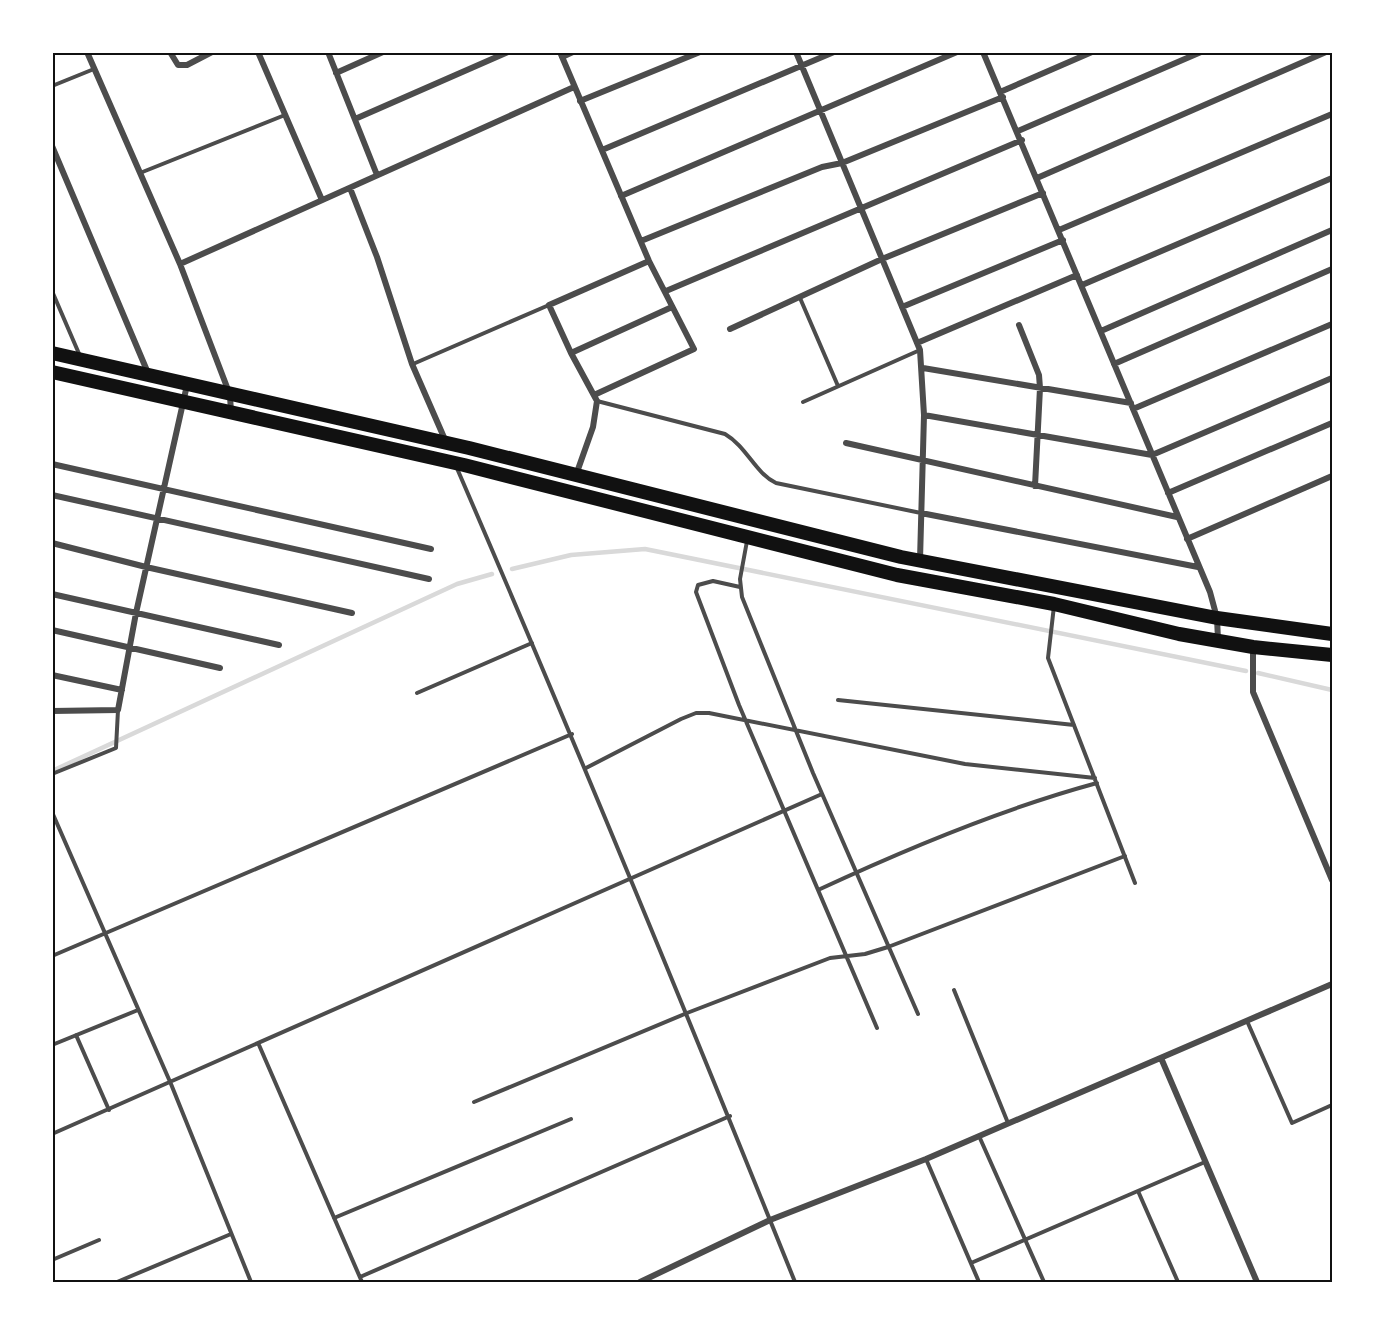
<svg xmlns="http://www.w3.org/2000/svg" width="1385" height="1335" font-family="'DM Sans',sans-serif">
  <style>
    .lines { fill: none; stroke-linecap: round; stroke-linejoin: round }
    .stream { stroke: #d9d9d9; stroke-width: 4.5 }
    .service { stroke: #4c4c4c; stroke-width: 4 }
    .minor { stroke: #4c4c4c; stroke-width: 6 }
    .primary { stroke: #111; stroke-width: 14 }
    .neatline { fill: none; stroke: #111; stroke-width: 2 }
  </style>
  <rect width="100%" height="100%" fill="#fff"/>
  <g class="lines">
    <path class="stream" d="M512,569l59,-14 74,-6 601,122
      M1258,673l74,17
      M52,771l405,-187 35,-10"/>
    <path class="service" d="M52,86l42,-17
      M140,173l145,-58
      M52,291l28,65
      M800,298l38,88
      M413,364l136,-59
      M597,401l128,33c22,13 30,39 51,49l145,30
      M803,402l117,-52
      M456,466c117,271 229,543 339,816
      M747,541l-7,38 2,18 71,176 105,241
      M740,587l-27,-6 -15,4 -2,7 43,113 138,323
      M1054,606l-6,52 87,225
      M417,693l115,-50
      M838,700l236,25
      M586,768l95,-49 15,-6h13l256,51 130,14
      M52,774l64,-26 2,-38
      M52,812l119,272 80,198
      M818,890c90,-42 183,-81 279,-107
      M52,956l520,-222
      M954,990l54,133
      M1247,1021l45,102 40,-18
      M76,1035l33,75
      M52,1045l86,-35
      M259,1045l103,237
      M474,1102l213,-89 143,-55 35,-4 23,-7 237,-91
      M52,1134l770,-340
      M979,1136l65,146
      M926,1159l53,123
      M1138,1191l40,91
      M334,1218l237,-99
      M52,1260l47,-20
      M971,1263l234,-101
      M360,1277l370,-161
      M117,1282l114,-48"/>
    <path class="minor" d="M87,52l93,212 50,131 1,18
      M170,52l8,13h9l25,-13
      M258,52l64,148
      M328,52l49,123
      M560,52l89,209 45,88 -100,46
      M796,52l124,298 4,65 -4,145
      M983,52l227,540 7,26 1,22
      M562,57l11,-5
      M336,73l47,-21
      M1000,92l92,-40
      M580,101l120,-49
      M355,119l153,-67
      M1018,131l183,-79
      M52,146l96,227
      M602,150l232,-98
      M1037,178l289,-126
      M350,188l27,69 35,107 34,78
      M621,196l336,-144
      M1059,230l273,-116
      M641,241l181,-74 20,-4 161,-66
      M180,264l394,-177
      M1082,285l250,-107
      M666,291l356,-151
      M902,307l161,-67
      M1019,325l20,50 1,13 -5,98
      M730,329l152,-70 161,-66
      M1101,331l231,-101
      M917,343l160,-68
      M571,353l-22,-48 100,-44
      M1114,364l218,-95
      M923,368l208,35
      M1133,409l199,-85
      M924,415l228,40 180,-77
      M846,443l331,74
      M52,464l379,85
      M576,475l17,-48 4,-26 -26,-48 101,-46
      M1168,493l164,-70
      M52,495l377,84
      M921,513l277,54
      M1187,539l145,-63
      M52,543l94,24 206,46
      M52,594l227,51
      M52,630l168,38
      M1253,648v44l79,188
      M52,675l70,15
      M52,711l66,-1 18,-97 51,-228
      M1161,1058l96,224
      M640,1282l130,-62 156,-61 406,-175"/>
    <path class="primary" d="M52,353l417,95 432,109 316,61 115,16
      M52,372l412,93 433,110 157,29 125,30 74,13 79,8"/>
  </g>
  <rect width="1385" height="1335" fill="none" stroke="#ffffff" stroke-width="108"/>
  <rect x="54" y="54" width="1277" height="1227" class="neatline"/>
</svg>
